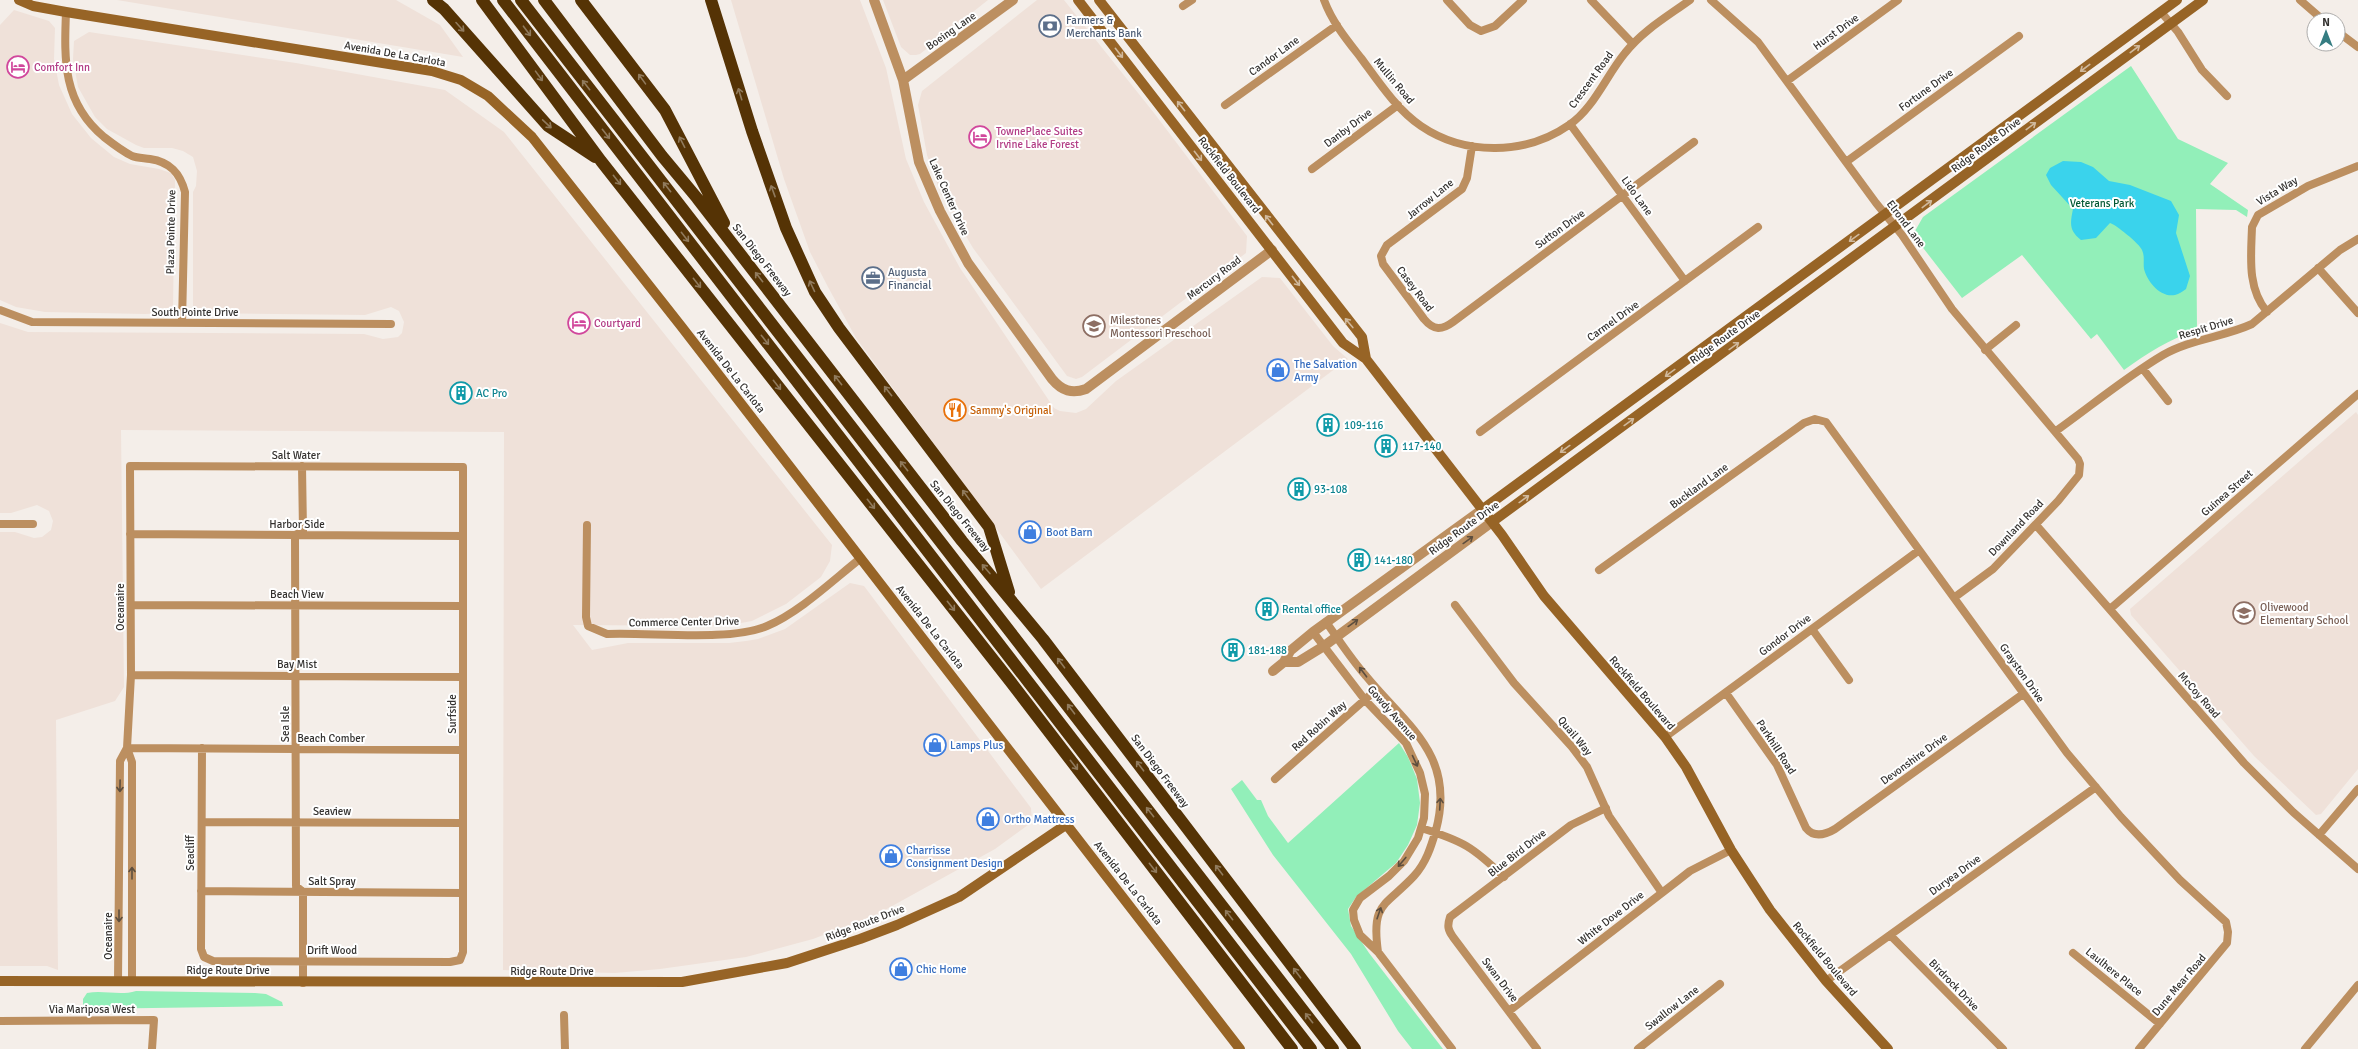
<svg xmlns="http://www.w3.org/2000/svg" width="2358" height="1049" font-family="Signika,sans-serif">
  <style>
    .built { fill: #efe1d9 }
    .green { fill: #92efb9 }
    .water { fill: #3ad3ec }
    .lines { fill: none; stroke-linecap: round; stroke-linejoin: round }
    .minor { stroke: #bc8f60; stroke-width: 8 }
    .tertiary { stroke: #bc8f60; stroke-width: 10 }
    .secondary { stroke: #976426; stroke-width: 10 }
    .motorway { stroke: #553305; stroke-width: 12 }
    .oneway { stroke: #907a5c }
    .oneway2 { stroke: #d0b99d }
    .oneway3 { stroke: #5d4e3e }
    .labels { text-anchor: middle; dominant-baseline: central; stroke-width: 4; stroke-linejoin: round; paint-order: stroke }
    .service-label { font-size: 11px; fill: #4e5e75; stroke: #fff; text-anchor: start }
    .street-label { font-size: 11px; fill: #343230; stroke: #fff }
    .hotel-label { font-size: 11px; fill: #b23c85; stroke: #fff; text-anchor: start }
    .park-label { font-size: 11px; fill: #035834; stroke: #fff }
    .education-label { font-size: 11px; fill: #785e54; stroke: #fff; text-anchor: start }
    .shop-label { font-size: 11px; fill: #366cbe; stroke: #fff; text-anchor: start }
    .culture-label { font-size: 11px; fill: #0d838f; stroke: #fff; text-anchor: start }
    .food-label { font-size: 11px; fill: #c56008; stroke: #fff; text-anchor: start }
  </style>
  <rect width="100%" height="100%" fill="#f4eee9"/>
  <path class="built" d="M117,0h279l44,25 23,32z
    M731,0h129l26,68 20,91 18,43 36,66 94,140 6,3 16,2 10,-4 30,-28 146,-104 18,1 53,68 15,13 -307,230 -185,-251 -28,-51 -18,-35 -26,-73z
    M883,0h105l-68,54 -4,1h-6l-9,-8z
    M1037,0h27l90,113 93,123 -1,17 -164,124 -6,2 -9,-3 -94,-128 -32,-54 -14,-39 -9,-50 4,-14z
    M14,10l35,11 6,7 -1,31 5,26 13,29 19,24 23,19 16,7 29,5 12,4 4,7 -2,126 -2,4 -7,3 -19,1 -100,-2 -29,-5 -16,-7v-275z
    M89,32l207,31 149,27 59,42 328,413 -2,16 -9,16 -35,27 -34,17 -28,5 -151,-1 19,25 36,-7h101l17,-2 12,-2 27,-10 65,-46 14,3 167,222 1,14 -37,27 -119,66 -63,24 -67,18 -86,12 -45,4 -112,-3 1,-538 -383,-2 3,257 -9,14 -59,19 2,250 -11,-4h-47v-434h15l19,6 8,-1 9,-7 2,-9 -4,-10 -12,-6 -26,8h-11v-190l28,9 336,2 19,5 15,-2 4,-4 2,-11 -5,-11 -8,-4 -26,8 -162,-2 -6,-2 -4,-5v-114l3,-6 1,-15 -4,-14 -10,-6 -11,-3h-28l-8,-3 -29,-16 -12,-12 -17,-30 -5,-28 1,-18z
    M2356,412l2,3v354l-37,45 -5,1 -62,-59 -123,-141 -1,-6z"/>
  <path class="green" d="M2131,66l47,73 50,24 -18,21 38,26 -1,7 -11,-7 -40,-1 1,121c-28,9 -49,23 -73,40l-27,-36 -6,5 -69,-84 -60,43 -45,-58 -2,-9 8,-14z
    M1399,743l9,14 9,22 3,24 -3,22 -9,20 -12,18 -40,34 -8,12 3,17 18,27 74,96h-31l-14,-18 -47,-77 -78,-99 -42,-66 11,-9 15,20h4l7,16 20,27z
    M136,991l119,2 11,1 16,8 1,4 -200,3v-10l4,-6c17,-3 33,3 49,-2z"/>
  <path class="water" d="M2063,161l18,1 12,5 16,14 21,4 41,16 8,14 -3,18 14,43 -4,13c-3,2 -7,5 -11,6 -15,3 -28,-14 -31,-26 -1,-6 1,-13 -2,-19 -2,-6 -27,-26 -32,-27l-14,15 -15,2c-12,-10 -11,-16 -8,-31l-22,-24 -5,-10 4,-7z"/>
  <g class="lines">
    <path class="minor" d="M1324,0c8,22 23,40 37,58 17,23 36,52 60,68 44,30 105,29 148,-1 25,-17 37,-49 56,-72 17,-22 43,-37 65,-53
      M1447,0l23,25 11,6 14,-5 28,-26
      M1591,0l42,44
      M1711,0l47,42 118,161 26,32 50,74 126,150 2,5 -1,11 -21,26 -65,68 -38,28
      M2300,0l23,20
      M1183,6l9,-6
      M66,12c-2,49 -3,91 38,125 9,7 18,14 28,19 5,2 12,2 18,3 20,3 30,14 35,33l-3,131
      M2161,12l17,20 24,38 25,26
      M2338,32l20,15
      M1787,81l111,-81
      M1225,105l112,-80
      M1570,124l115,157
      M1472,146l-5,32 -5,11 -75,56 -6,11 2,8 41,55c10,12 18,11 29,3l241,-180
      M1846,162l173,-126
      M1312,169l86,-64
      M2318,268l40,45
      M0,310l32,12 359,2
      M2267,312c-20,-24 -16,-55 -15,-85l6,-12 50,-29 50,-20
      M1985,350l31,-25
      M2143,369l25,32
      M2056,431c35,-25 70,-54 107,-76 28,-16 61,-18 89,-31l88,-74 18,-11
      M1480,432l278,-205
      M302,466l1,65 -8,4 1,351 7,6v91
      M0,524h33
      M587,525l-1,92 2,9 19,8c45,-2 121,8 160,-8 33,-14 66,-46 94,-68
      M2036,525l208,238 49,49 65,57
      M130,534l333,2
      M1599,570l205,-147 11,-4 11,3 241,331 54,64 59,63 46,42 2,10 -1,11 -88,106
      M131,605l332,1
      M1455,605l59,78 58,64 15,20 22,49 53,77
      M2110,609l248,-215
      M1326,622c13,18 25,37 40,54 41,50 90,79 70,154 -5,17 -10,33 -22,46 -29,31 -43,26 -36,76
      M1812,629l37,51
      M1313,632l52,68 41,43 14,30 5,21 -1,24 -6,20 -14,23 -15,15 -29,22 -7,12 1,10 6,15 18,17 74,97
      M131,675l332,2
      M1726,693l51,72 29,63c8,10 19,7 29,1l188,-135
      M1665,737l253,-186
      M127,748l336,2
      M1275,779l102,-90
      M202,822l261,1
      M1421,828c42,13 52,19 83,49
      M2319,835l39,-46
      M201,891l262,2
      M1890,935l113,114
      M2073,953l87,71
      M1826,981l270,-194
      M118,982l2,-221 7,-13
      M132,982v-220l-5,-14 4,-73 -1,-209 333,1v485l-3,8 -10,2 -237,-1 -9,-4 -3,-8 1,-201
      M1509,1011l167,-129 14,-11 41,-21
      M564,1015l1,34
      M0,1021l154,-1 -2,29
      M1537,1049l-84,-112c-5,-7 -6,-11 -3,-20l121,-92 35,-17
      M1638,1049l82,-65
      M2305,1049l53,-64"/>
    <path class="tertiary" d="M874,0l29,80 16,82 21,49 28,52 84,116c10,12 20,15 34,10l186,-139
      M903,80l110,-80
      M1284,662h14l26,-16 168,-124
      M1273,671l11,-9 6,-11 23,-19 170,-123"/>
    <path class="secondary" d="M19,0l14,6 33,6 366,59 29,9 27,16 44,41 149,189 559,723
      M1078,0l265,343 23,16 136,176 42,61 121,141 21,30 45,83 39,60 56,71 62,68
      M1099,0l263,337 4,22
      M1483,509l694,-509
      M1492,522l711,-522
      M0,981l682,1 105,-19 73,-24 37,-14 62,-28 108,-73"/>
    <path class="motorway" d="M433,0l11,9 104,117 47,31
      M482,0l119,161 409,520 282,368
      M503,0l808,1049
      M521,0l812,1049
      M544,0l118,156 35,42 265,343 81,98 312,410
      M581,0l84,110 59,113
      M711,0l41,131 34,97 29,64 24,36 150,199 20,65"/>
  </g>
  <defs><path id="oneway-shaft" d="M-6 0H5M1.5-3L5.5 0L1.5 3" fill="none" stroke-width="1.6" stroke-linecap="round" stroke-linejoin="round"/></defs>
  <g class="oneway">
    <use href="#oneway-shaft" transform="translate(460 27) rotate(48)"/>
    <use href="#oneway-shaft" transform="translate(527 31) rotate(53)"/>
    <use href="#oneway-shaft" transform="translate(539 76) rotate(54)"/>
    <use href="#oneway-shaft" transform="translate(642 79) rotate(-126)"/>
    <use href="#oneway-shaft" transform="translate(586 85) rotate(-128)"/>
    <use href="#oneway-shaft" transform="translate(740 94) rotate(-107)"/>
    <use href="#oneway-shaft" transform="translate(547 124) rotate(43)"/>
    <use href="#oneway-shaft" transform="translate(606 134) rotate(52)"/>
    <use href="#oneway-shaft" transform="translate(682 142) rotate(-117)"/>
    <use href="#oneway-shaft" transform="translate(617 180) rotate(52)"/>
    <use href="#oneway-shaft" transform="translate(667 187) rotate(-128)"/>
    <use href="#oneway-shaft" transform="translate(773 191) rotate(-110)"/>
    <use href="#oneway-shaft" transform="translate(685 237) rotate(52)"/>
    <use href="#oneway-shaft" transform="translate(759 277) rotate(-128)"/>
    <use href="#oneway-shaft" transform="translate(697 283) rotate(52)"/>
    <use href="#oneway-shaft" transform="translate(812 286) rotate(-115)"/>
    <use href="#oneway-shaft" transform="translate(765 340) rotate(52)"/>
    <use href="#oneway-shaft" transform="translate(838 380) rotate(-128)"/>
    <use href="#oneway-shaft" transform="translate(777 385) rotate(52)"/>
    <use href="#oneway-shaft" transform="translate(888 391) rotate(-128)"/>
    <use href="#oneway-shaft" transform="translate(904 466) rotate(-128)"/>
    <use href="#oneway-shaft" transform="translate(966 495) rotate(-126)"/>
    <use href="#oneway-shaft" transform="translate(871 504) rotate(52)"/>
    <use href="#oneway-shaft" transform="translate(986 569) rotate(-131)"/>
    <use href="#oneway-shaft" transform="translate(951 606) rotate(52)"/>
    <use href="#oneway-shaft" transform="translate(1061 663) rotate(-127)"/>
    <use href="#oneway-shaft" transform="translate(1071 709) rotate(-127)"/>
    <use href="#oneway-shaft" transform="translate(1074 765) rotate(52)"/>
    <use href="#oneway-shaft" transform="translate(1140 766) rotate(-127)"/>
    <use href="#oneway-shaft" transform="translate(1150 812) rotate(-128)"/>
    <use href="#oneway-shaft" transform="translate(1153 868) rotate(52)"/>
    <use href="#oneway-shaft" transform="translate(1219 870) rotate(-127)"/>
    <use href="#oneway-shaft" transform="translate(1229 915) rotate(-128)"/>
    <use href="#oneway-shaft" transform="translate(1297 973) rotate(-127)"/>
    <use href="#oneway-shaft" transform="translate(1309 1018) rotate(-128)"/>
  </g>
  <g class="oneway2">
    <use href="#oneway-shaft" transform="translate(2135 49) rotate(-37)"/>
    <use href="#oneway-shaft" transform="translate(1119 53) rotate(52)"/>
    <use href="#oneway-shaft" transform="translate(2085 68) rotate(143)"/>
    <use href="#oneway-shaft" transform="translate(1181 106) rotate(-128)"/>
    <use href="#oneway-shaft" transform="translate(2031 126) rotate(-37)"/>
    <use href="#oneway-shaft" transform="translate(1198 156) rotate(52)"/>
    <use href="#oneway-shaft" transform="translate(1927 204) rotate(-37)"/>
    <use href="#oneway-shaft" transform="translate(1269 220) rotate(-128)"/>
    <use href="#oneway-shaft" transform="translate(1854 238) rotate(144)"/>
    <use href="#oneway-shaft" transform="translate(1296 281) rotate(52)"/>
    <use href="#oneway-shaft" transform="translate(1349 323) rotate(-130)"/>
    <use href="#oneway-shaft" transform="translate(1734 346) rotate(-36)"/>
    <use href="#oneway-shaft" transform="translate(1670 373) rotate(144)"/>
    <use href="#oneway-shaft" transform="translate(1629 422) rotate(-36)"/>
    <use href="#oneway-shaft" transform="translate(1565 449) rotate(144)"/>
    <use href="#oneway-shaft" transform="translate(1524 499) rotate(-36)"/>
  </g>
  <g class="oneway3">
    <use href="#oneway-shaft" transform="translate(1468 540) rotate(-36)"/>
    <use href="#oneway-shaft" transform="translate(1353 623) rotate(-36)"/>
    <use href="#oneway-shaft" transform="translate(1363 672) rotate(-127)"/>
    <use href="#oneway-shaft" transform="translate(1415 761) rotate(65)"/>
    <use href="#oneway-shaft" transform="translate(120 786) rotate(91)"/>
    <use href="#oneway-shaft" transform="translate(1440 804) rotate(-87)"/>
    <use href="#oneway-shaft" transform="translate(1402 862) rotate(130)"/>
    <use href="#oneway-shaft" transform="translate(132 873) rotate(-90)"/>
    <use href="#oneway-shaft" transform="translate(1379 913) rotate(-71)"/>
    <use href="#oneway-shaft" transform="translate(119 916) rotate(90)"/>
  </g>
  <defs>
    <g id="bank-ring" transform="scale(1.15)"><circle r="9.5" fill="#fff" stroke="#5c6f8a" stroke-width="1.5"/><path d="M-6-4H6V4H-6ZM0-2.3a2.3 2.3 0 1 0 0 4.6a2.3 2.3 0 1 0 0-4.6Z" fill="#5c6f8a"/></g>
    <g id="hotel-ring" transform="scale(1.15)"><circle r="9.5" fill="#fff" stroke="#d1479c" stroke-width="1.5"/><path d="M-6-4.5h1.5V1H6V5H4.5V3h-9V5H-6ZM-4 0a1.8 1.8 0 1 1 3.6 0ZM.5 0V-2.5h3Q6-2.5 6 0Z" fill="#d1479c"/></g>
    <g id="office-ring" transform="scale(1.15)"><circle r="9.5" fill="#fff" stroke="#5c6f8a" stroke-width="1.5"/><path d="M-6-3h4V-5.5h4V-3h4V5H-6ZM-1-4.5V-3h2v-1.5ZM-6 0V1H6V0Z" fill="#5c6f8a"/></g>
    <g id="school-ring" transform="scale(1.15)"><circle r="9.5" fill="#fff" stroke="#8d6e63" stroke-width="1.5"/><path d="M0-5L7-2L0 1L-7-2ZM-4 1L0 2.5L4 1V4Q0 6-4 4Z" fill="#8d6e63"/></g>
    <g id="shop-ring" transform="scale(1.15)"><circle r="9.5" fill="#fff" stroke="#3f7fe0" stroke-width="1.5"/><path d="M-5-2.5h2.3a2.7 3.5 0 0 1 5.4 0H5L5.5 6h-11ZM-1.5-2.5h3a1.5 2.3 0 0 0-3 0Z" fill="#3f7fe0"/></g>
    <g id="building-ring" transform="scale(1.15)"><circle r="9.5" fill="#fff" stroke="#0f9aa8" stroke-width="1.5"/><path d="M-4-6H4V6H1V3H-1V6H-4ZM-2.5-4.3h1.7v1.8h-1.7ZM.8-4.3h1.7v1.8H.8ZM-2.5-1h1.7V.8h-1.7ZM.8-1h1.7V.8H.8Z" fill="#0f9aa8"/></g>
    <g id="restaurant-ring" transform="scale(1.15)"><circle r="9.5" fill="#fff" stroke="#e8710a" stroke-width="1.5"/><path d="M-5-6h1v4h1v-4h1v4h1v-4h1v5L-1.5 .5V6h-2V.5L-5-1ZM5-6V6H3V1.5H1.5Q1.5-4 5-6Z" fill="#e8710a"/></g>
  </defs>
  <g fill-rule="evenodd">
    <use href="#bank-ring" x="1050" y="26"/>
    <use href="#hotel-ring" x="18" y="67"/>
    <use href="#hotel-ring" x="980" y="137"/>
    <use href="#office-ring" x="873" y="278"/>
    <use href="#hotel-ring" x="579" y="323"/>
    <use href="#school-ring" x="1094" y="326"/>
    <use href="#shop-ring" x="1278" y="370"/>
    <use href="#building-ring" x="461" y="393"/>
    <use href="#restaurant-ring" x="955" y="410"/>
    <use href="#building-ring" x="1328" y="425"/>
    <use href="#building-ring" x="1386" y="446"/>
    <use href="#building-ring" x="1299" y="489"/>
    <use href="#shop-ring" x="1030" y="532"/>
    <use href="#building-ring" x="1359" y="560"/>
    <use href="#building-ring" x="1267" y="609"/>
    <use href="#school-ring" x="2244" y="613"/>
    <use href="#building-ring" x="1233" y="650"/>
    <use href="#shop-ring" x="935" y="745"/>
    <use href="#shop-ring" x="988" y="819"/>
    <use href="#shop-ring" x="891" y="856"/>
    <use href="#shop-ring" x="901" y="969"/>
  </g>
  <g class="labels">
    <g class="service-label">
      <text x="1066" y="20">Farmers &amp;<tspan x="1066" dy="13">Merchants Bank</tspan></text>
      <text x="888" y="272">Augusta<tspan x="888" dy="13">Financial</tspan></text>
    </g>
    <g class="street-label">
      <text transform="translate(951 31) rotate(-35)">Boeing Lane</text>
      <text transform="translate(1836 32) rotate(-36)">Hurst Drive</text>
      <text transform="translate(395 54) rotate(10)">Avenida De La Carlota</text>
      <text transform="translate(1274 56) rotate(-36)">Candor Lane</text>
      <text transform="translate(1591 80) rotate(-54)">Crescent Road</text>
      <text transform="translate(1394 81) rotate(50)">Mullin Road</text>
      <text transform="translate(1926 90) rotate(-36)">Fortune Drive</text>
      <text transform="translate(1348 128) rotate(-37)">Danby Drive</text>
      <text transform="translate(1986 145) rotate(-37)">Ridge Route Drive</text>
      <text transform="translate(1229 175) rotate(52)">Rockfield Boulevard</text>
      <text transform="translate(2277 191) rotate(-31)">Vista Way</text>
      <text transform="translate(1637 196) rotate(54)">Lido Lane</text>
      <text transform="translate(949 197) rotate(66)">Lake Center Drive</text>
      <text transform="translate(1430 199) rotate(-39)">Jarrow Lane</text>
      <text transform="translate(1906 224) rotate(53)">Elrond Lane</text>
      <text transform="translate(1560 229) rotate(-36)">Sutton Drive</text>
      <text transform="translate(171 232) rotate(-89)">Plaza Pointe Drive</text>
      <text transform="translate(762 260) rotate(52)">San Diego Freeway</text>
      <text transform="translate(1214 278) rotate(-37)">Mercury Road</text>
      <text transform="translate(1415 289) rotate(53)">Casey Road</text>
      <text x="195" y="312">South Pointe Drive</text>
      <text transform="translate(1613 321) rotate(-36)">Carmel Drive</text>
      <text transform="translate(2206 328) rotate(-17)">Respit Drive</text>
      <text transform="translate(1725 337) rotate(-36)">Ridge Route Drive</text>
      <text transform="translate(731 371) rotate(52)">Avenida De La Carlota</text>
      <text x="296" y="455">Salt Water</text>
      <text transform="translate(1699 486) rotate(-36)">Buckland Lane</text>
      <text transform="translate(2227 493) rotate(-41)">Guinea Street</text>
      <text transform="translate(960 516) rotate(51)">San Diego Freeway</text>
      <text x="297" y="524">Harbor Side</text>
      <text transform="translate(1464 528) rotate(-36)">Ridge Route Drive</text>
      <text transform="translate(2016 528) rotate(-46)">Downland Road</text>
      <text x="297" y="594">Beach View</text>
      <text transform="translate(120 607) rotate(-90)">Oceanaire</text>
      <text transform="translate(684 622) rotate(-1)">Commerce Center Drive</text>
      <text transform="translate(930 627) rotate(52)">Avenida De La Carlota</text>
      <text transform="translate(1785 635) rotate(-37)">Gondor Drive</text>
      <text x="297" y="664">Bay Mist</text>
      <text transform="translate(2022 673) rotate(55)">Grayston Drive</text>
      <text transform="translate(1642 693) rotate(49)">Rockfield Boulevard</text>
      <text transform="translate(2199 695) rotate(49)">McCoy Road</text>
      <text transform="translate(1392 713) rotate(49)">Gowdy Avenue</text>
      <text transform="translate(452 714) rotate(-90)">Surfside</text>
      <text transform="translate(285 724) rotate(-90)">Sea Isle</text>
      <text transform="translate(1319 726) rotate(-42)">Red Robin Way</text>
      <text transform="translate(1575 736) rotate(50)">Quail Way</text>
      <text x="331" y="738">Beach Comber</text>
      <text transform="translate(1776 747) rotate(57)">Parkhill Road</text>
      <text transform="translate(1914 759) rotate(-36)">Devonshire Drive</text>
      <text transform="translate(1160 771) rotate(53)">San Diego Freeway</text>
      <text x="332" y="811">Seaview</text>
      <text transform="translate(190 853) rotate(-90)">Seacliff</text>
      <text transform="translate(1517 853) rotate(-38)">Blue Bird Drive</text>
      <text transform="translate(1955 875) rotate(-36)">Duryea Drive</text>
      <text x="332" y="881">Salt Spray</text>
      <text transform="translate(1128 883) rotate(52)">Avenida De La Carlota</text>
      <text transform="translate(1611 918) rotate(-38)">White Dove Drive</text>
      <text transform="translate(865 923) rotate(-21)">Ridge Route Drive</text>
      <text transform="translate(108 936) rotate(-90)">Oceanaire</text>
      <text x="332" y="950">Drift Wood</text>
      <text transform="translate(1825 959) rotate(50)">Rockfield Boulevard</text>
      <text x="228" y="970">Ridge Route Drive</text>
      <text x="552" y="971">Ridge Route Drive</text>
      <text transform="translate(2114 972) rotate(39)">Laulhere Place</text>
      <text transform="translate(1500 980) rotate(53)">Swan Drive</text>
      <text transform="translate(1954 985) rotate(46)">Birdrock Drive</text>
      <text transform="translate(2179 985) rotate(-50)">Dune Mear Road</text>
      <text transform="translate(1672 1008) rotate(-38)">Swallow Lane</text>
      <text x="92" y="1009">Via Mariposa West</text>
    </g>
    <g class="hotel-label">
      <text x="34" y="67">Comfort Inn</text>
      <text x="996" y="131">TownePlace Suites<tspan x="996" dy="13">Irvine Lake Forest</tspan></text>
      <text x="594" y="323">Courtyard</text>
    </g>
    <g class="park-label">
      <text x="2102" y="203">Veterans Park</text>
    </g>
    <g class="education-label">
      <text x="1110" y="320">Milestones<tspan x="1110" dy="13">Montessori Preschool</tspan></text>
      <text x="2260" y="607">Olivewood<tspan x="2260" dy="13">Elementary School</tspan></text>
    </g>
    <g class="shop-label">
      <text x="1294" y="364">The Salvation<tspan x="1294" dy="13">Army</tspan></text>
      <text x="1046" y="532">Boot Barn</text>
      <text x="950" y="745">Lamps Plus</text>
      <text x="1004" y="819">Ortho Mattress</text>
      <text x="906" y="850">Charrisse<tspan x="906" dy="13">Consignment Design</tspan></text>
      <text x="916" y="969">Chic Home</text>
    </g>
    <g class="culture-label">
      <text x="476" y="393">AC Pro</text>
      <text x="1344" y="425">109-116</text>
      <text x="1402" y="446">117-140</text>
      <text x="1314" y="489">93-108</text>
      <text x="1374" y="560">141-180</text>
      <text x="1282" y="609">Rental office</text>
      <text x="1248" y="650">181-188</text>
    </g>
    <g class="food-label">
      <text x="970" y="410">Sammy's Original</text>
    </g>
  </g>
  <g transform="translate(2326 32)"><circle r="19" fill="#ffffff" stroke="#aeadac"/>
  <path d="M0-3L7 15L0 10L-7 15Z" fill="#357d82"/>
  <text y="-6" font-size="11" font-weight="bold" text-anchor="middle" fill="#343230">N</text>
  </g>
</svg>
